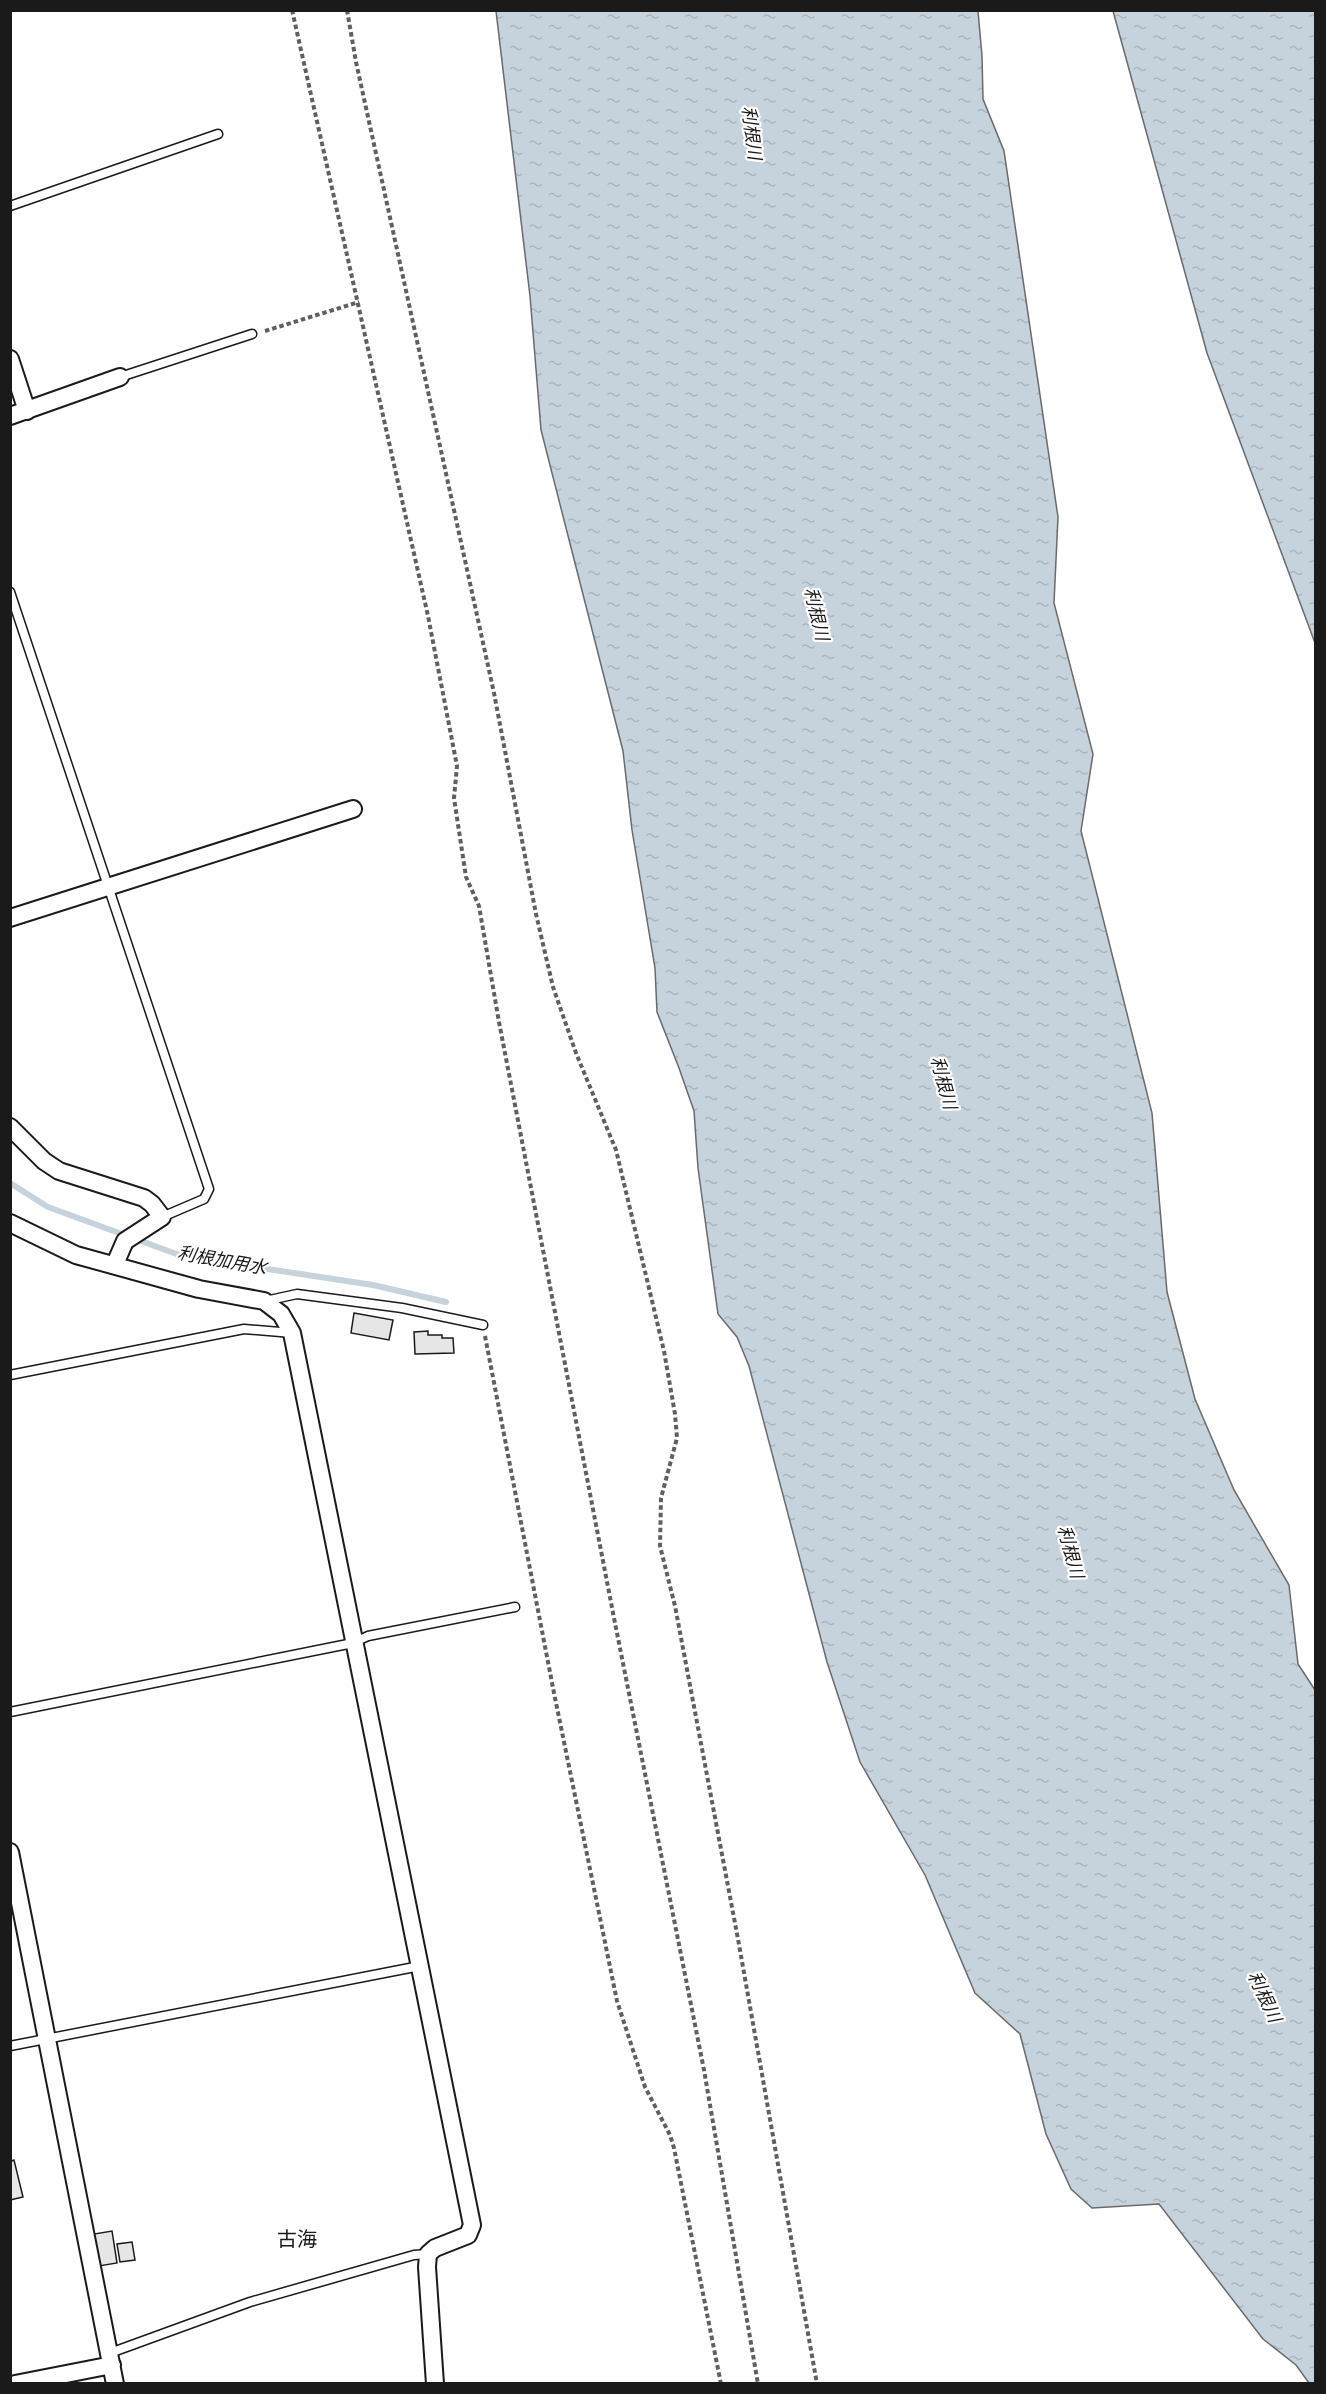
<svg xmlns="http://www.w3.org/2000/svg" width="1326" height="2394" font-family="'Sofia Sans Condensed','Noto Sans JP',sans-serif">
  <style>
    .water { fill: url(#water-ripples); stroke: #6a6a6a; stroke-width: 1.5 }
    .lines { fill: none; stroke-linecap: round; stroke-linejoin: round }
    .stream { stroke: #c6d2dc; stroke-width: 6 }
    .building { fill: #e6e6e6; stroke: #1a1a1a; stroke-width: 1.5 }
    .lane-casing { stroke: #1a1a1a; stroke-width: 11 }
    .street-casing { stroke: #1a1a1a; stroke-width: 20 }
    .path { stroke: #5f5f5f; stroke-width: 4; stroke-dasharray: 4.5 3; stroke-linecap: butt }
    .lane { stroke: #fff; stroke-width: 8 }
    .street { stroke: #fff; stroke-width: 16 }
    .labels { text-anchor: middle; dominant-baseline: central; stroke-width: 4.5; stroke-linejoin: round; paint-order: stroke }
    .water-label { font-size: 18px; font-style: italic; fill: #1a1a1a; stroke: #fff }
    .quarter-label { font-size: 20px; fill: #1a1a1a; stroke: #fff }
  </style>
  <defs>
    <pattern id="water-ripples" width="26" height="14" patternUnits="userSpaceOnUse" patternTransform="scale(1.5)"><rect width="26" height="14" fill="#c6d2dc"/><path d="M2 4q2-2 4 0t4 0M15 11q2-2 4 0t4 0" fill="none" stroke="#aab4bc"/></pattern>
  </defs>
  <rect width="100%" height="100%" fill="#fff"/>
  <path class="water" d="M496,11h482l4,45 1,43 21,52 54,366 -4,86 39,151 -12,77 71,282 15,179 28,107 39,91 55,95 9,79 17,26v693h-6l-13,-18 -33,-26 -104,-135 -67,4 -21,-19 -25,-55 -26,-100 -45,-41 -50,-118 -65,-113 -33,-100 -78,-296 -12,-29 -19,-23 -20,-146 -4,-57 -15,-43 -22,-56 -2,-44 -23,-138 -9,-79 -82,-321 -11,-134z
    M1113,11h202v632l-108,-290z"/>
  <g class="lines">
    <path class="stream" d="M10,1183l38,24 134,49 191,29 73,17"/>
  </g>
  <path class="building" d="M354,1313l39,7 -4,20 -38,-7z
    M428,1331v4h14v3h11l1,15 -39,1 -1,-22z
    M10,2156l2,5 2,-1 9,37 -13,3z
    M112,2231l5,32 -18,3 -5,-32z
    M132,2242l3,18 -15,2 -3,-18z"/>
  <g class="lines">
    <g class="lane-casing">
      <path id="lane" d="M10,206l208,-72
        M120,377l132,-43
        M10,592l199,597 -5,10 -42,18
        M265,1301l32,-7 105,14 81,17
        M10,1375l234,-46 48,4
        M10,1712l343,-69 15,-7 147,-29
        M10,2046l410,-80
        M110,2353l140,-51 164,-47 14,-1"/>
    </g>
    <g class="street-casing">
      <path id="street" d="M10,359l17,52
        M10,416l110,-39
        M10,918l343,-109
        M10,1127l34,34 15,10 85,27 8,6 10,13 -37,24 -10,23
        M10,1223l66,32 123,34 65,12 17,13 11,19 180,892 -4,10 -33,13 -7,6 -1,13 8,117
        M10,1852l105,532
        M15,2384l97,-19"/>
    </g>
    <path class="path" d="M292,10l136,606 29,150 -3,32 12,79 13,29 20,116 115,596 90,452 54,314
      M347,10l9,52 138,631 42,221 17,73 23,66 40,97 48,201 11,63 2,24 -16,60 -1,48 15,60 63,333 79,445
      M265,331l94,-29
      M485,1336l69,357 63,308 28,86 25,48 4,13 47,236"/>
    <use href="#lane" class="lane"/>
    <use href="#street" class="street"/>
  </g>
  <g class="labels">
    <g class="water-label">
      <text transform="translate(751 133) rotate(83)">利根川</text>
      <text transform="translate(816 614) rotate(77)">利根川</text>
      <text transform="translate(943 1083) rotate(75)">利根川</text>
      <text transform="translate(222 1261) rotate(10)">利根加用水</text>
      <text transform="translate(1070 1552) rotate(75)">利根川</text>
      <text transform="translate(1264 1997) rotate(65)">利根川</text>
    </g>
    <g class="quarter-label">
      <text x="297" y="2240">古海</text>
    </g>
  </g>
  <rect width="1326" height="2394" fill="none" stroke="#1a1a1a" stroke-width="24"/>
</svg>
